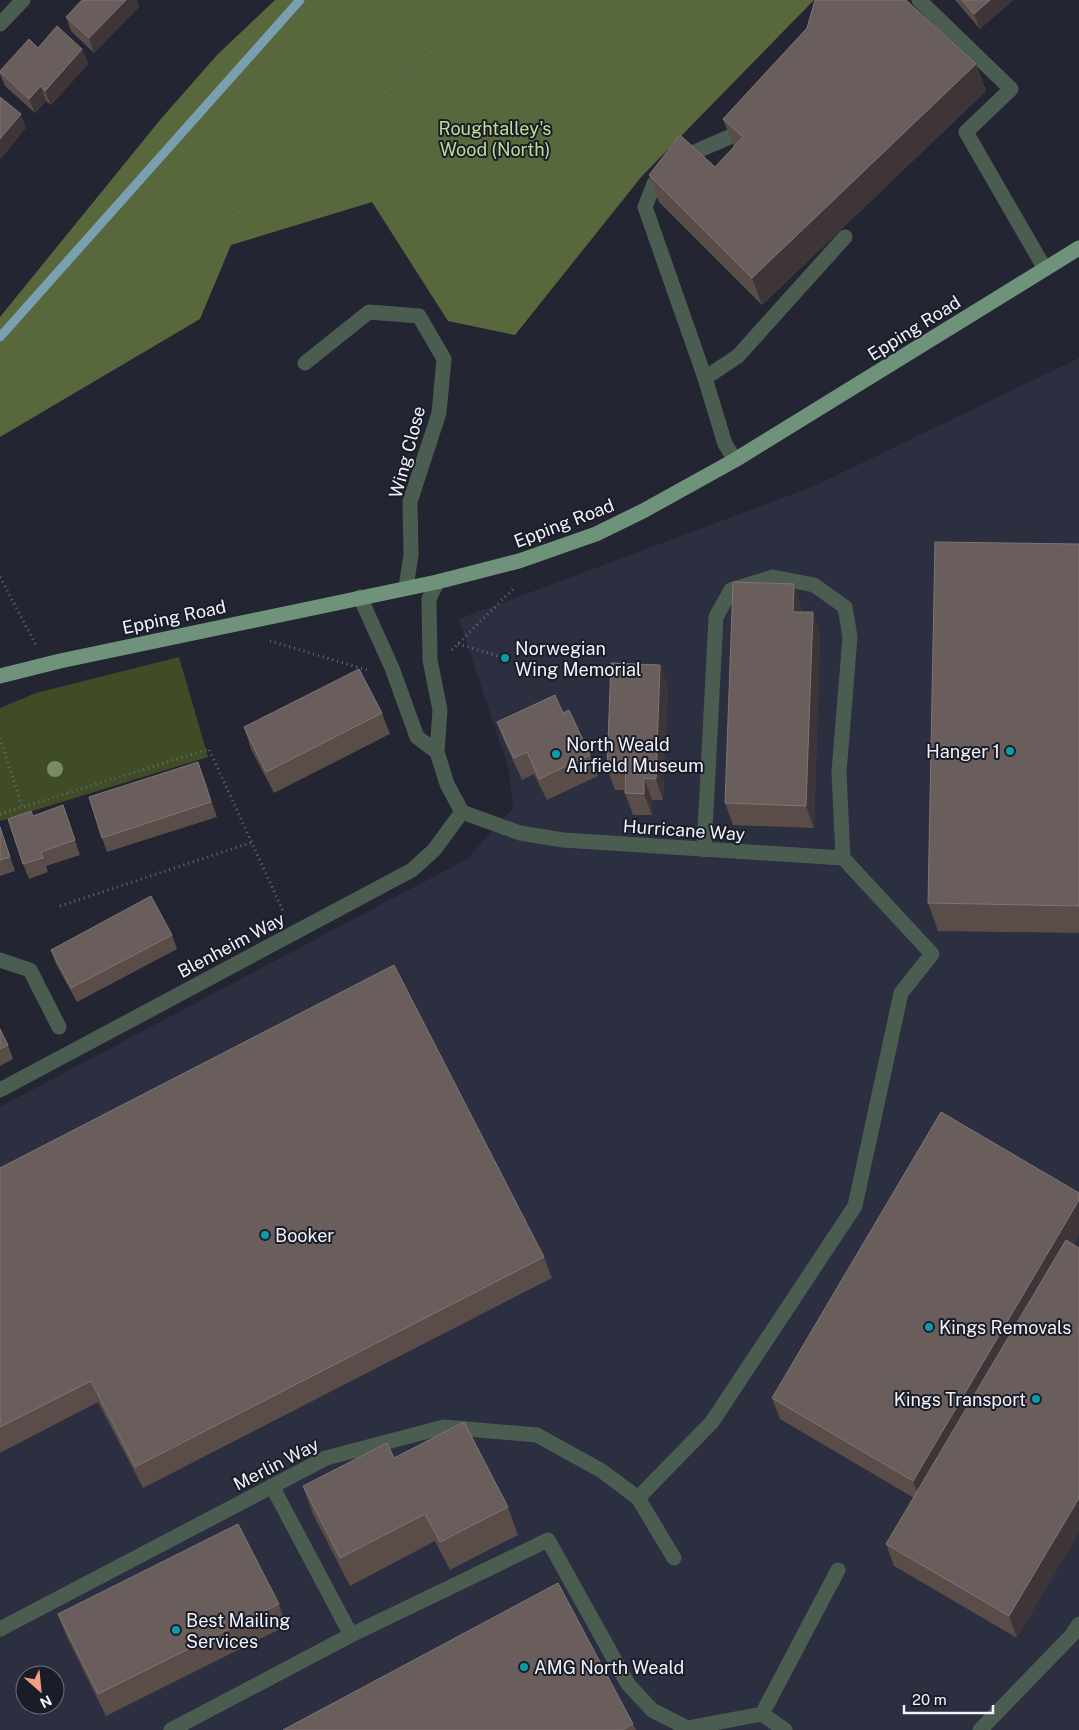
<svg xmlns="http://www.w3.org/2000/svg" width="1079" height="1730" font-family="'Public Sans',sans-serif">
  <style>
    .built { fill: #2b2f40; fill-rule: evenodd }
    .green { fill: #3f4c26 }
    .forest { fill: #58673c }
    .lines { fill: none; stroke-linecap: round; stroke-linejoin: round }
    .stream { stroke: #799fb1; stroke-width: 9 }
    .path { stroke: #676a75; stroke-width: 3; stroke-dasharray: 1 4; stroke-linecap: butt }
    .minor { stroke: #4b5d51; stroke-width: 15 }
    .major { stroke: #6e937a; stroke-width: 15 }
    .tree { fill: #7b8a69 }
    .wall { fill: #594c49 }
    .shaded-wall { fill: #3d3538 }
    .building { fill: #6a5e5c; stroke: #7f7575 }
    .culture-dot { fill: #0f9aa8; stroke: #1a1d28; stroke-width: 2 }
    .labels { text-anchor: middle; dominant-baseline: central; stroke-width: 4; stroke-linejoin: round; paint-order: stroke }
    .park-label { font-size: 18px; fill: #c3dc96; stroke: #1a1d28 }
    .street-label { font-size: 18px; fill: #f1f3fb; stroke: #1a1d28 }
    .poi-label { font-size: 18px; fill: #f1f3fb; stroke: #1a1d28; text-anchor: start }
  </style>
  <rect width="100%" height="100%" fill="#232632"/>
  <path class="built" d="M1079,358v1372h-1079v-623l467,-248 46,-51 -4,-38 -50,-151 353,-132zM25,1675h30v30h-30z"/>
  <path class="green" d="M179,657l29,100 -208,64v-113l36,-15z"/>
  <path class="forest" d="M275,0h539l-172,176 -127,159 -67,-14 -76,-119 -141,43 -31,74 -200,118v-120l160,-197 57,-65z"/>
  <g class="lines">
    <path class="stream" d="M0,337l300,-337"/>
    <path class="path" d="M0,395l334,-256 153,-139
      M0,577l36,68
      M270,641l97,29
      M458,644l40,12
      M452,650l63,-63
      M0,738l22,68
      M0,814l209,-65 75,164
      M60,906l193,-64"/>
    <path class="minor" d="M919,0l92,89 -45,43 79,137
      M0,24l23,-24
      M305,363l64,-51 50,4 25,43 -5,54 -29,89 1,53 -5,32
      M705,378l33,-22 107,-119
      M735,460l-10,-16 -20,-66 -60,-171 9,-23 36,-30 44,-19 9,-12
      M437,582l-8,17 1,61 10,50 -3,42 10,32 15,28 58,21 43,7 280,18 89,96 -31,39 -46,213 -143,216 -74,76
      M360,597l32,71 25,69 20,15
      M704,850l12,-233 15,-27 42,-13 41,8 31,22 5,30 -11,135 4,86
      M0,960l30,10 29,57
      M0,1090l412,-220 22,-20 28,-38
      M0,1629l326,-171 118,-31 93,8 65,36 36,27 36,60
      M351,1635l197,-95 80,144 24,26 35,18 75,-14
      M171,1730l180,-95 -79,-149
      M785,1730l-23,-16 76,-144
      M980,1730l92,-95 7,-11"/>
    <path class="major" d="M0,676l60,-15 377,-79 82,-21 77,-27 47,-23 92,-51 344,-212"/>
  </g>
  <circle class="tree" cx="55" cy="769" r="8"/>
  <path class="wall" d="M82,0h55l2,7 -45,46 -23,-22 -5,-14z
    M955,0h58l-33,29z
    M38,48l44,1 6,15 -37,41 -5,-4 -11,12 -30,-27 -5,-12v-3z
    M976,64l10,27 -224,214 -103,-103 -10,-27 66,-8 19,-20 -11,-28z
    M1079,544v389l-141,-2 -10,-28z
    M801,605v7l19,22 -6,194 -81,-3 -8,-22z
    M668,686l-5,114h-11v15h-19l-8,-22 1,-3h-11l-8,-22z
    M382,713l8,21 -116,59 -23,-44 -7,-22z
    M563,713l27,42 8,21 -51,24 -13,-26 -12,6 -17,-37 -8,-21z
    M204,777l13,40 -110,35 -5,-14z
    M63,805l17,50 -34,11 2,6 -19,7 -6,-15 10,-48z
    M0,827l15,44 -15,5z
    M172,935l5,14 -100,53 -21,-38 -5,-14z
    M0,1029l8,16 5,14 -13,7z
    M0,1168l544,89 8,21 -409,210 -45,-86 -98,51z
    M1079,1234l-6,11 -56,393 -123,-72 -8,-22 28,-46 -134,-79 -8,-21z
    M394,1458l114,49 10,28 -68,35 -15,-29 -85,45 -37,-72 -10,-28z
    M279,1604l7,22 -180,90 -40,-81 -8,-21z
    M633,1724l3,6h-353z"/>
  <path class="shaded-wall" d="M126,0h11l2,7 -45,46 -5,-15z
    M990,0h23l-33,29 -6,-15z
    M82,49l6,15 -37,41 -6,-14z
    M976,64l10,27 -224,214 -10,-27z
    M41,86l5,15 -11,12 -6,-14z
    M21,114l5,14 -26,32v-21z
    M794,584l7,21 -1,28 -7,-21z
    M813,612l7,22 -6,194 -8,-22z
    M660,665l8,21 -5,114 -7,-21z
    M198,762l6,15 13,40 -6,-15z
    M644,778l8,22v15l-8,-21z
    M1079,1200v34l-158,268 -8,-21z
    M1079,1498v35l-62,105 -8,-22z"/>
  <path class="building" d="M82,0h44l-37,38 -23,-21z
    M815,0h91l70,64 -224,214 -103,-103 31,-40 35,32 28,-30 -20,-18 84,-91z
    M962,0h28l-16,14z
    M57,26l25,23 -37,42 -4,-5 -12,13 -29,-27v-1l29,-32 9,9z
    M0,97l21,17 -21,25z
    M935,542l144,2v362l-151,-3z
    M733,582l61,2 -1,28h20l-7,194 -81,-3z
    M611,663l49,2 -4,114 -12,-1v16l-19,-1 1,-24 -19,-1z
    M359,669l23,44 -116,59 -22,-45z
    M555,695l8,18 6,-3 21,45 -51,24 -12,-27 -13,6 -17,-36z
    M198,762l13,40 -109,36 -13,-41z
    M63,805l12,35 -34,12 2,6 -20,6 -15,-45 23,-8 2,5z
    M0,827l10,30 -10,3z
    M151,896l21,39 -101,53 -20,-38z
    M394,965l150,292 -409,210 -44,-86 -91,46v-259z
    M0,1029l8,16 -8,4z
    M941,1112l138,81v7l-166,281 -141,-83z
    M1066,1240l13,8v250l-70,118 -123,-72z
    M464,1422l44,85 -68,35 -15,-28 -85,44 -37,-72 84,-43 7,15z
    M238,1524l41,80 -181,90 -40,-80z
    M558,1583l75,141 -11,6h-339z"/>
  <g class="culture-dot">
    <circle cx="505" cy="658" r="5"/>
    <circle cx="1010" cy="751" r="5"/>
    <circle cx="556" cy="754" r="5"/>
    <circle cx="265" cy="1235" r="5"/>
    <circle cx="929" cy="1327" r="5"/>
    <circle cx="1036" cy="1399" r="5"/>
    <circle cx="176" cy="1630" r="5"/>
    <circle cx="524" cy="1667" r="5"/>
  </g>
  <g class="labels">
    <g class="park-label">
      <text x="495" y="128">Roughtalley's<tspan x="495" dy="21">Wood (North)</tspan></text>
    </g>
    <g class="street-label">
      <text transform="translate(914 328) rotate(-32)">Epping Road</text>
      <text transform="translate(407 452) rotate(-75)">Wing Close</text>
      <text transform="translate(564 523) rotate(-21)">Epping Road</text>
      <text transform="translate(174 617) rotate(-12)">Epping Road</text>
      <text transform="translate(684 830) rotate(4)">Hurricane Way</text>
      <text transform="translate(231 945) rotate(-28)">Blenheim Way</text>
      <text transform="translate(276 1464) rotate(-27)">Merlin Way</text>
    </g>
    <g class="poi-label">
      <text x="515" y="648">Norwegian<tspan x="515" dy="21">Wing Memorial</tspan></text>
      <text x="566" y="744">North Weald<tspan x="566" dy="21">Airfield Museum</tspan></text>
      <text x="1000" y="751" text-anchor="end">Hanger 1</text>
      <text x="275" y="1235">Booker</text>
      <text x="939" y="1327">Kings Removals</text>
      <text x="1026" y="1399" text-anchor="end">Kings Transport</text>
      <text x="186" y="1620">Best Mailing<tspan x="186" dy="21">Services</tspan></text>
      <text x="534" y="1667">AMG North Weald</text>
    </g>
  </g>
  <g transform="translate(40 1690) rotate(153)"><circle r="24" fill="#1a1d28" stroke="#70737c"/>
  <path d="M0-4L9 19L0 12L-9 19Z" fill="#f39f83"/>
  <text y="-8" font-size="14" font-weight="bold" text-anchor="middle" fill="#f1f3fb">N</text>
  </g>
  <path d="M904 1705v8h89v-8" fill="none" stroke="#f1f3fb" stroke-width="2.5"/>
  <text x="912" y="1705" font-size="15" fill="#f1f3fb" stroke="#1a1d28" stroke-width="4" paint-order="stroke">20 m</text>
</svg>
